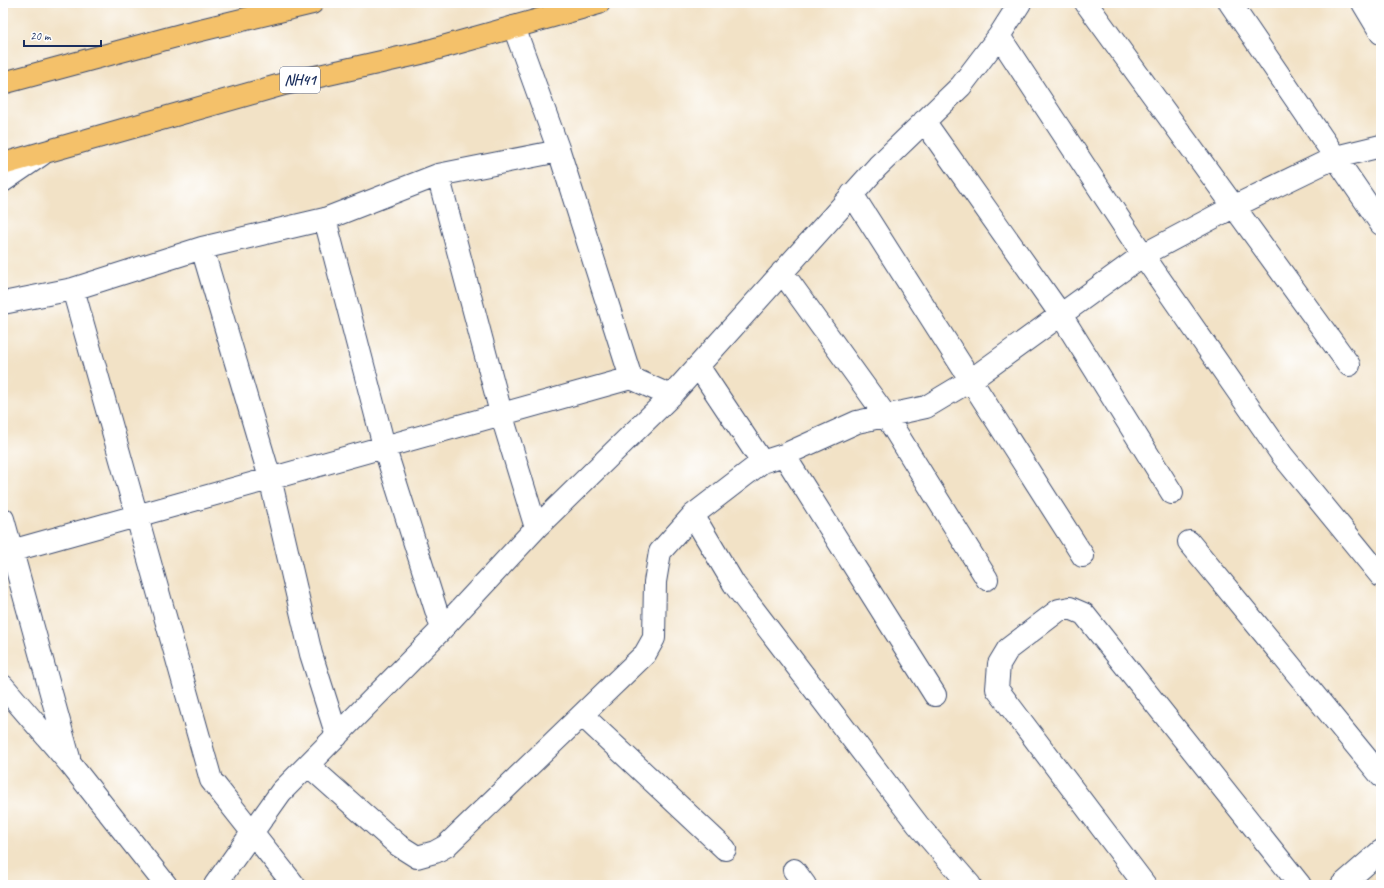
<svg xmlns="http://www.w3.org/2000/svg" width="1384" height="888" font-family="Caveat,sans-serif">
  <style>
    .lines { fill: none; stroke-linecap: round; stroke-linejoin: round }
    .street-casing { stroke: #3b4a6e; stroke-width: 24 }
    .highway-casing { stroke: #3b4a6e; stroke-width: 24 }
    .street { stroke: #fff; stroke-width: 22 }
    .highway { stroke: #f4c16a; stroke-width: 22 }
    .labels { text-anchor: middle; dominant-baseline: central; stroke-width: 3; stroke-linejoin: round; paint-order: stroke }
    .shield { fill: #fff; stroke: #5f6d8e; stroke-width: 1 }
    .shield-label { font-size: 15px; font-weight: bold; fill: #1b2f5e }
  </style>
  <rect width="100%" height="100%" fill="#fff"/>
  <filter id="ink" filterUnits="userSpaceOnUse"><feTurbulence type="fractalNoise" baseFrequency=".025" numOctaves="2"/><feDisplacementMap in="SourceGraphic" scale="8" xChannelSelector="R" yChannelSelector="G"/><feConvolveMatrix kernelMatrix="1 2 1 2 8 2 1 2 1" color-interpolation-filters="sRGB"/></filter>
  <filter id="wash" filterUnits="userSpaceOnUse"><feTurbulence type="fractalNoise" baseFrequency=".012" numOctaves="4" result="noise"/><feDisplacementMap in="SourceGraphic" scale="16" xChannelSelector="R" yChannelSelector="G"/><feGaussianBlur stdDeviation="0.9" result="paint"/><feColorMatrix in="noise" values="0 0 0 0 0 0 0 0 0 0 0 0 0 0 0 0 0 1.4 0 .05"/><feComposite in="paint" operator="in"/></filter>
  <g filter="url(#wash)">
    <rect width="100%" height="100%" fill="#f2e2c6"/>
  </g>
  <g filter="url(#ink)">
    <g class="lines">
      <g class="street-casing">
        <path id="street" d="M1086,3l263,362
          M1230,3l151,221
          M1363,3l18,30
          M514,27l45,124
          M999,36l144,219 139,200 99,121
          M924,121l137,194 111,178
          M438,175l63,238 35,115
          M3,181l38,-26
          M852,194l231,362
          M325,219l59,227 58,183
          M202,248l68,230 41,176 26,82
          M782,272l104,144 101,163
          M73,289l138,491 83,105
          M3,303l70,-14 129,-41 123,-29 113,-44 121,-24 72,227
          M698,366l64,96
          M784,455l151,240
          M693,515l41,69 184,241 52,60
          M3,519l66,239
          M1189,542l192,234
          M11,551l620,-173 40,18
          M3,686l68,79 95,120
          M582,715l143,134
          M308,765l90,80 19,12 18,-5 11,-6 199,-192 9,-16 1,-56 5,-30 33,-37 69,-53 22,-7 73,-33 69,-15 45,-27 172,-125 92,-49 101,-49 45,-11
          M794,870l11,15
          M215,885l66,-93 161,-163 94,-101 135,-132 207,-230 83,-80 38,-50 21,-33
          M1145,885l-148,-196 2,-25 9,-15 51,-39 11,-2 14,6 216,271
          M1342,885l39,-34"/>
      </g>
      <g class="highway-casing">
        <path id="highway" d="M3,83l181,-49 128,-31
          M3,164l281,-80 137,-31 178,-50"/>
      </g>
      <use href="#street" class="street"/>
      <use href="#highway" class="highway"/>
    </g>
  </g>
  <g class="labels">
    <rect class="shield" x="280" y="67" width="40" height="26" rx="3"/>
    <g class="shield-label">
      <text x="300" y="80">NH41</text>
    </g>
  </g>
  <rect width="1384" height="888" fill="none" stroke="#fff" stroke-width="16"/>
  <path d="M24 40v6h77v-6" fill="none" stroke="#1b2f5e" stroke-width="2"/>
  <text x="30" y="40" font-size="12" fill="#1b2f5e" stroke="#ffffff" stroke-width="3" paint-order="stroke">20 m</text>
</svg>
